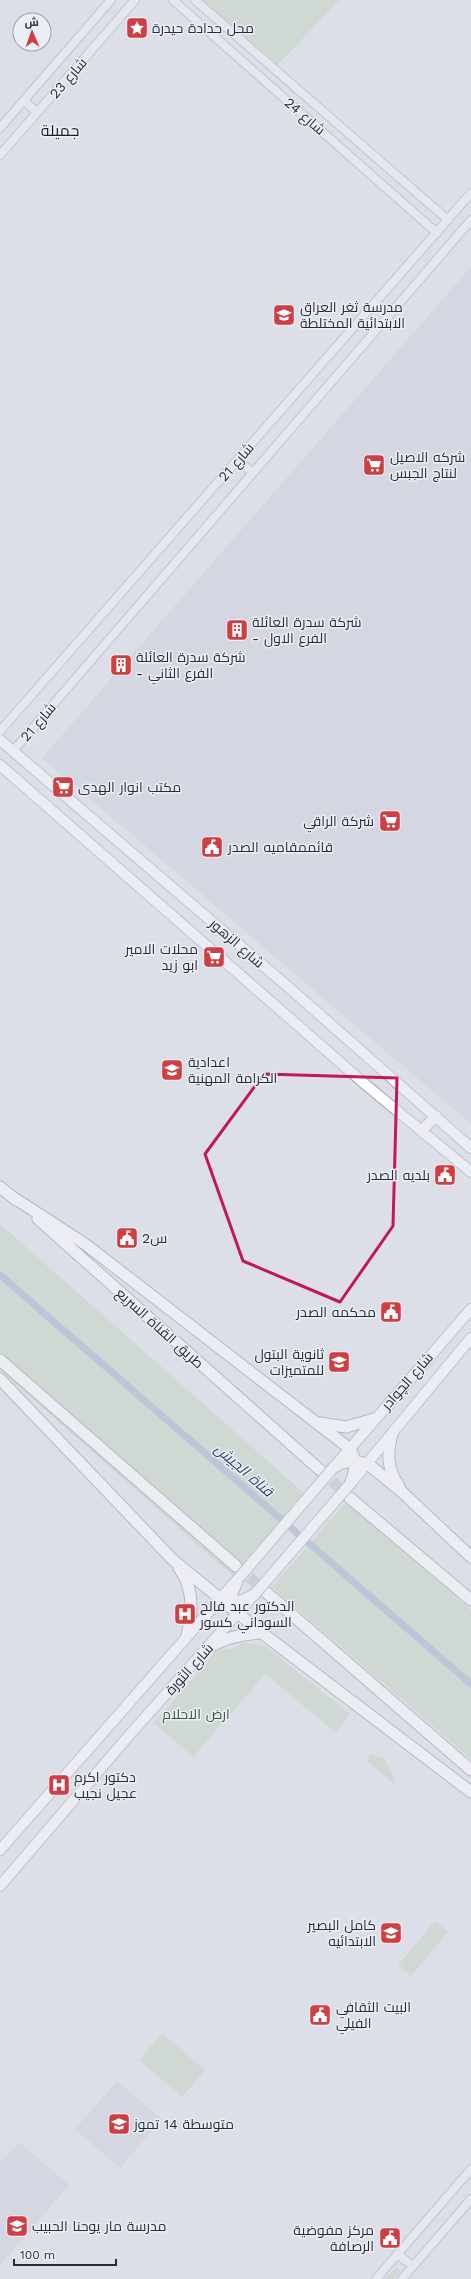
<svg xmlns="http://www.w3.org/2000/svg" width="471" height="2279" font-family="'Work Sans',Cairo,sans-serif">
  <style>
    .built { fill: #caced9 }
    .green { fill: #c0d1bd }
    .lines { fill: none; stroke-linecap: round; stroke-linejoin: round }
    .canal { stroke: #96a8c8; stroke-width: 7 }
    .highway-tunnel { stroke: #b8bbc5; stroke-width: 11; stroke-dasharray: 11 5.5; stroke-linecap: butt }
    .minor-casing { stroke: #a2a6b1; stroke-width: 10 }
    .major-casing { stroke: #9ca2b3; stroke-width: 12 }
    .highway-casing { stroke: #848b9d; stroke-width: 13 }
    .minor { stroke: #eff0f5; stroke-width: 8 }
    .major { stroke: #fff; stroke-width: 10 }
    .highway { stroke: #fff; stroke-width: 11 }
    .major-bridge-casing { stroke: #9ca2b3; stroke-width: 12; stroke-linecap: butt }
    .major-bridge { stroke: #fff; stroke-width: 10 }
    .marked { fill: none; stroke: #c2185b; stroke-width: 3; stroke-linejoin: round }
    .labels { text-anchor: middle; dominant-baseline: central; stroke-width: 3; stroke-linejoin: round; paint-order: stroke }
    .poi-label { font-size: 14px; fill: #262c3d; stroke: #eceef5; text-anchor: start }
    .street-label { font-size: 14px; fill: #262c3d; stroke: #eceef5 }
    .park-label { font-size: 14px; fill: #365933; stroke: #eceef5 }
    .water-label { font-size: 15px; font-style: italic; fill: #304571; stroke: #eceef5 }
    .quarter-label { font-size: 16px; fill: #181d2e; stroke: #eceef5 }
  </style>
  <rect width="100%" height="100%" fill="#dcdfe7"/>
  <path class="built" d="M471,267v857l-429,-366z
    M117,2081l45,38 -42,49 -45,-39z
    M19,2142l50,43 -69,80v-102z"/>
  <path class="green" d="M202,0h137l-63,67z
    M0,1224l305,270 -71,83 -234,-207z
    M346,1502l125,108v149l-199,-172z
    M242,1642l23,4 85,68 -14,19 -71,-59 -72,83 -39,-34 63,-73 19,-2z
    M371,1754l13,4 12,24 -2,2 -28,-24z
    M435,1921l13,11 -37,44 -13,-11z
    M162,2033l43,37 -23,27 -43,-37z
    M397,2267l3,4 -6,8h-9z"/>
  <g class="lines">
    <path class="canal" d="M0,1275l471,409"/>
    <path class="highway-tunnel" d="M320,1470l30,28
      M237,1566l30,27"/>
    <g class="minor-casing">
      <path id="minor" d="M173,0l264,233
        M195,0l253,220
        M24,101l13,11
        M0,128l111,-128
        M0,155l135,-155
        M237,460l15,12
        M0,731l471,-538
        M13,751l458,-531
        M397,2254l16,12
        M376,2279l95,-110
        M402,2279l69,-80"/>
    </g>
    <g class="major-casing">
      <path id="major" d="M0,740l286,245 185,163
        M0,765l366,320 105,87
        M422,1130l14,-14
        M334,1467l137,-158
        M350,1484l121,-146
        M0,1850l235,-268
        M0,1886l126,-147 126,-142"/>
    </g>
    <g class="highway-casing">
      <path id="highway" d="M0,1187l16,13
        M11,1196l74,48 264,204c9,11 6,25 1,36
        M38,1219l282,251
        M0,1360l236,206
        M0,1379l173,181 89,73 209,159
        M320,1423l26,4 28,-8
        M392,1434c-5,19 -5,36 7,52
        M333,1468l8,-5 11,-2 16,3 34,28 69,65
        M350,1498l121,102
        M179,1568c15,20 14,44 8,67
        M267,1593l204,177
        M222,1601c12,5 23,-1 33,-7
        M234,1609l-2,-16 6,-14
        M207,1648c19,-10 34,-14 55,-15"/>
    </g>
    <use href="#minor" class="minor"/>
    <use href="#major" class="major"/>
    <use href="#highway" class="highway"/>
    <g class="major-bridge-casing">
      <path id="major-bridge" d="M238,1579l95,-111
        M255,1594l95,-110"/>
    </g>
    <use href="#major-bridge" class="major-bridge"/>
  </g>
  <path d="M0 0H471V2279H0ZM264,1074l133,4 -4,148 -53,76 -97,-41 -38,-107z" fill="#dcdfe7" fill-opacity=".55" fill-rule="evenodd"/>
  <path class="marked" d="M264,1074l133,4 -4,148 -53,76 -97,-41 -38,-107z"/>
  <defs>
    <g id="sight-square" transform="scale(1.15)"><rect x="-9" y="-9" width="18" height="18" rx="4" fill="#cf3e42" stroke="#eceef5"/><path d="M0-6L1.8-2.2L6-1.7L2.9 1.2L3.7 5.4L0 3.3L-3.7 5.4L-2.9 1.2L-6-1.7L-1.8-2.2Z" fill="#fff"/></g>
    <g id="school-square" transform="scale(1.15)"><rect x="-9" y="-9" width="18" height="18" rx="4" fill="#cf3e42" stroke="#eceef5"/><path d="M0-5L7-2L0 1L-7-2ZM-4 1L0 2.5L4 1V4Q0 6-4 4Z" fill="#fff"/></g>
    <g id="supermarket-square" transform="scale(1.15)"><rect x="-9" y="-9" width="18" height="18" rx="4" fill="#cf3e42" stroke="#eceef5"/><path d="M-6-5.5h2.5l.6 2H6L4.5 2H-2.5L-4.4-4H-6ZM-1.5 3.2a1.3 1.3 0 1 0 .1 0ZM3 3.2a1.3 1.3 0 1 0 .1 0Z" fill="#fff"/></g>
    <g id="building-square" transform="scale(1.15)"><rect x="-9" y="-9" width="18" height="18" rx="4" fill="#cf3e42" stroke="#eceef5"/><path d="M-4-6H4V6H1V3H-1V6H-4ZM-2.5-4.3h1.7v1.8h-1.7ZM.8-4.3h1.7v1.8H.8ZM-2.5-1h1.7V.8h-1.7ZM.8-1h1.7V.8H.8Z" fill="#fff"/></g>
    <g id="civic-square" transform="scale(1.15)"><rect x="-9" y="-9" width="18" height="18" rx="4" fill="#cf3e42" stroke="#eceef5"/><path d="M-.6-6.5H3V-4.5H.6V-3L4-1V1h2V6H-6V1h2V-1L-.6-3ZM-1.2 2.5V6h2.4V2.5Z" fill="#fff"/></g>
    <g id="hospital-square" transform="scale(1.15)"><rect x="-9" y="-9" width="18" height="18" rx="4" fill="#cf3e42" stroke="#eceef5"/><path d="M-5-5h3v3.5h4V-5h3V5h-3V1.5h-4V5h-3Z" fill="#fff"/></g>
  </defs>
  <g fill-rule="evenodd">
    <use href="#sight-square" x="137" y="28"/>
    <use href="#school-square" x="284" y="315"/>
    <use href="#supermarket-square" x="374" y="465"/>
    <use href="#building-square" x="237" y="630"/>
    <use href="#building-square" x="121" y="665"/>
    <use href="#supermarket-square" x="63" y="787"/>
    <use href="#supermarket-square" x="390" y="821"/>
    <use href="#civic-square" x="212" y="847"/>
    <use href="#supermarket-square" x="214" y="957"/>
    <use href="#school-square" x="172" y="1070"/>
    <use href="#civic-square" x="445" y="1175"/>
    <use href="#civic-square" x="127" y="1238"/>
    <use href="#civic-square" x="391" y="1312"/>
    <use href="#school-square" x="339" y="1362"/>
    <use href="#hospital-square" x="185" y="1614"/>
    <use href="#hospital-square" x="59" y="1785"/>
    <use href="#school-square" x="391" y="1933"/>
    <use href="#civic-square" x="320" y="2015"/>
    <use href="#school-square" x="119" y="2124"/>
    <use href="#school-square" x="17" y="2226"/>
    <use href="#civic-square" x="390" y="2238"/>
  </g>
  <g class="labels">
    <g class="poi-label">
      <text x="152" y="28">محل حدادة حيدرة</text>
      <text x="300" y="307">مدرسة ثغر العراق<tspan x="300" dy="16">الابتدائية المختلطة</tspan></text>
      <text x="390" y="457">شركه الاصيل<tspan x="390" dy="16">لنتاج الجبس</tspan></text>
      <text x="252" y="622">شركة سدرة العائلة<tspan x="252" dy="16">- الفرع الاول</tspan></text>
      <text x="136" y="657">شركة سدرة العائلة<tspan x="136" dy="16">- الفرع الثاني</tspan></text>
      <text x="78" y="787">مكتب انوار الهدى</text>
      <text x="374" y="821" text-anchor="end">شركة الراقي</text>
      <text x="228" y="847">قائممقاميه الصدر</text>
      <text x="198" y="949" text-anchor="end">محلات الامير<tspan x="198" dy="16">ابو زيد</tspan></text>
      <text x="188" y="1062">اعدادية<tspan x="188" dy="16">الكرامة المهنية</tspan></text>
      <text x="430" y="1175" text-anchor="end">بلديه الصدر</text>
      <text x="142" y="1238">س2</text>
      <text x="376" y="1312" text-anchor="end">محكمه الصدر</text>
      <text x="324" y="1354" text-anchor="end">ثانوية البتول<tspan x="324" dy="16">للمتميزات</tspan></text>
      <text x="200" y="1606">الدكتور عبد فالح<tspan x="200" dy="16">السوداني كسور</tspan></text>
      <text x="74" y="1777">دكتور اكرم<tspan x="74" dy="16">عجيل نجيب</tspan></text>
      <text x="376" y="1925" text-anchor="end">كامل البصير<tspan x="376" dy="16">الابتدائيه</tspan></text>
      <text x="336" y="2007">البيت الثقافي<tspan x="336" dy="16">الفيلي</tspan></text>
      <text x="134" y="2124">متوسطة 14 تموز</text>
      <text x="32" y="2226">مدرسة مار يوحنا الحبيب</text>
      <text x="374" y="2230" text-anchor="end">مركز مفوضية<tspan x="374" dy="16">الرصافة</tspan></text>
    </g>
    <g class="street-label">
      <text transform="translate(68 78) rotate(-49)">شارع 23</text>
      <text transform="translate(305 116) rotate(41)">شارع 24</text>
      <text transform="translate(236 462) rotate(-49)">شارع 21</text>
      <text transform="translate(38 722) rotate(-49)">شارع 21</text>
      <text transform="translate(237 943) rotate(41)">شارع الزهور</text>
      <text transform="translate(160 1328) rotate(42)">طريق القناة السريع</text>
      <text transform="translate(407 1381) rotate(-49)">شارع الچوادر</text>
      <text transform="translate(189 1669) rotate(-48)">شارع الثورة</text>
    </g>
    <g class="park-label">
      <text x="196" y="1714">ارض الاحلام</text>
    </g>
    <g class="water-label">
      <text transform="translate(244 1470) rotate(41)">قناة الجيش</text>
    </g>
    <g class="quarter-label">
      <text x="60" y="130">جميلة</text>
    </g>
  </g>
  <g transform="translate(32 32) rotate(358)"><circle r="19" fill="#eceef5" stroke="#9da0ab"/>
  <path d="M0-3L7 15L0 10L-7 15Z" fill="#cf3e42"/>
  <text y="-6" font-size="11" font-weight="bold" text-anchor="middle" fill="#262c3d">ش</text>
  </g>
  <path d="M14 2259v6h102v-6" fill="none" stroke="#262c3d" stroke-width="2"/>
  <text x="20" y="2259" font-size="12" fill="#262c3d" stroke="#eceef5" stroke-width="3" paint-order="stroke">100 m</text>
</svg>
